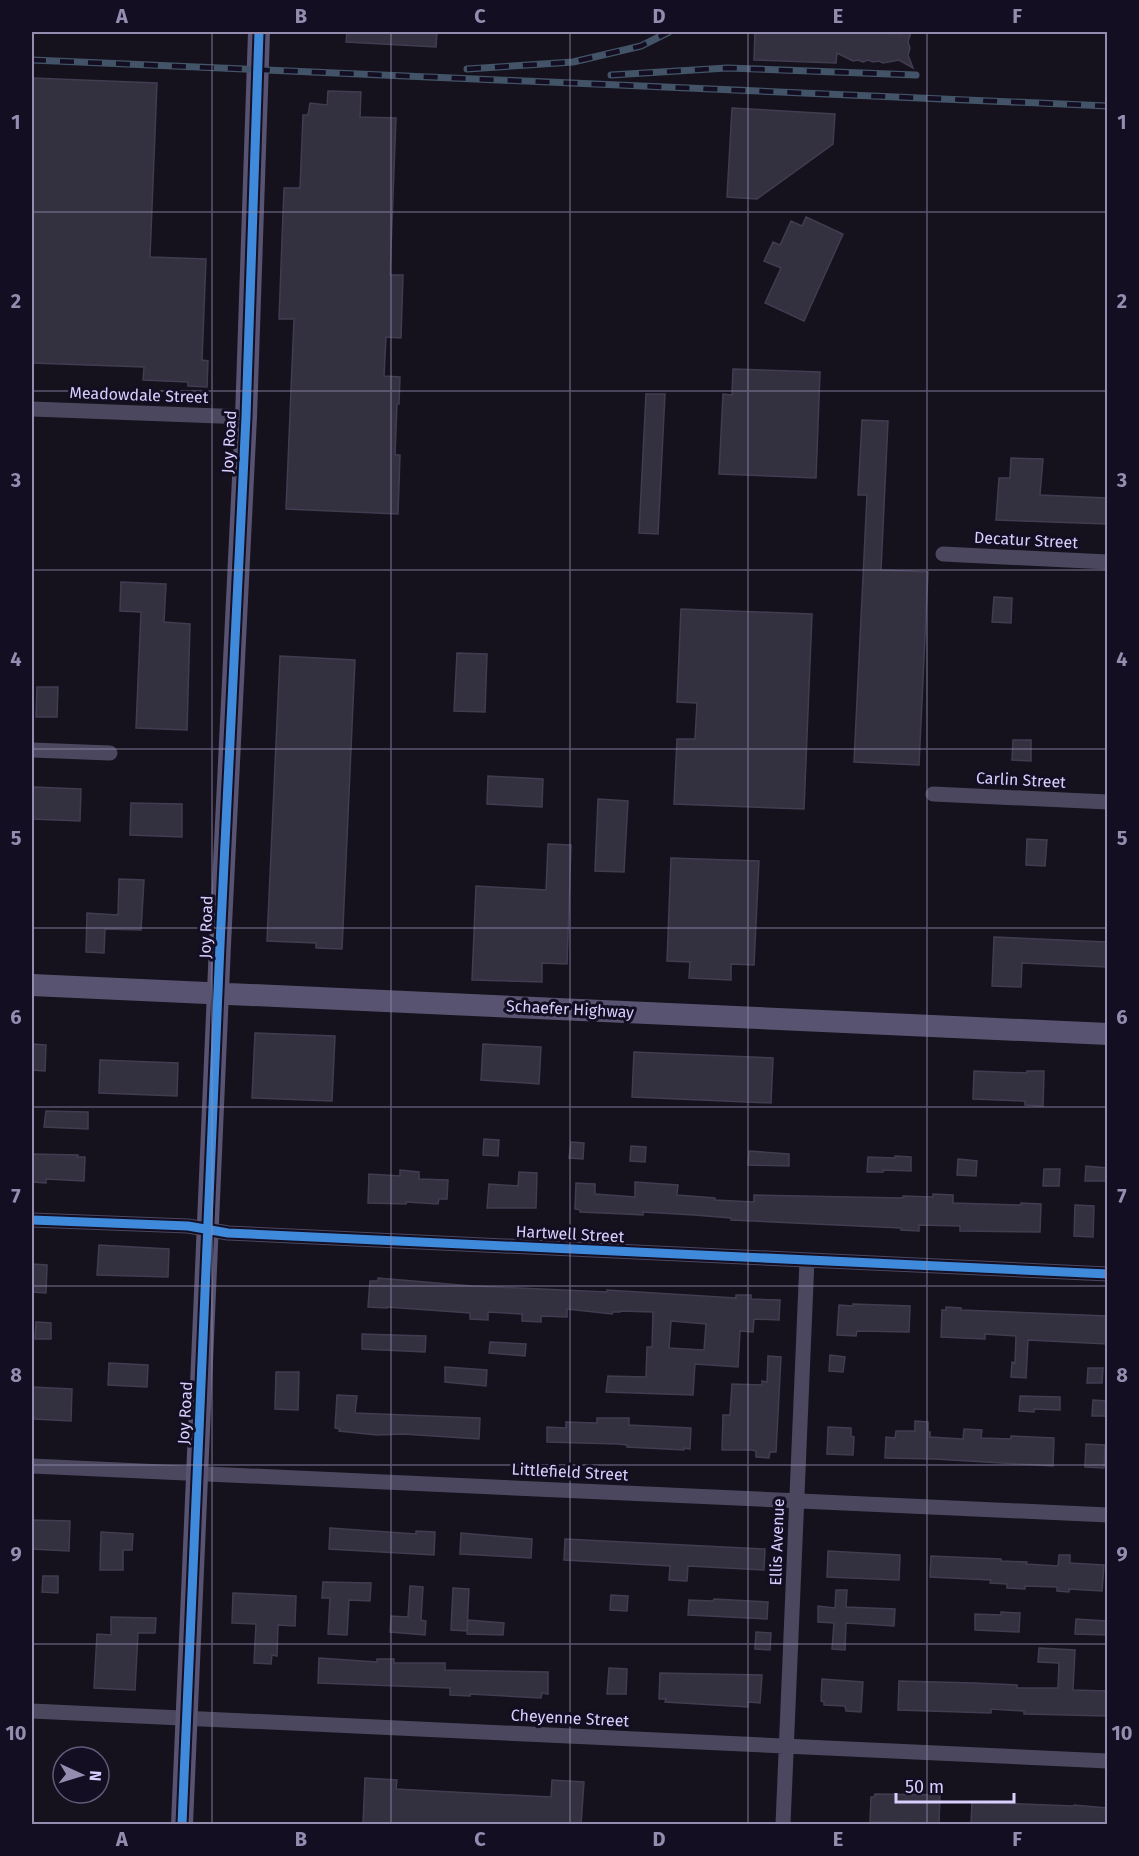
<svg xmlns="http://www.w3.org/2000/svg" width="1139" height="1856" font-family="'Fira Sans',sans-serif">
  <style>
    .building { fill: #33303f; stroke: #423c51; stroke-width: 1.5; fill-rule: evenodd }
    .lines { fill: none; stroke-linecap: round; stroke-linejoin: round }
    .street { stroke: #4b475e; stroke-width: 15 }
    .secondary { stroke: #585371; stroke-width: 22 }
    .rail-casing { stroke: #435468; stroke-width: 7 }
    .rail { stroke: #130e22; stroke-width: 4.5; stroke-dasharray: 14; stroke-linecap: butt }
    .cycleway-casing { stroke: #130e22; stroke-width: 13 }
    .cycleway { stroke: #408adc; stroke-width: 9 }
    .grid { fill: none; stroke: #948daf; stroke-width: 1.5; stroke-opacity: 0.55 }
    .labels { text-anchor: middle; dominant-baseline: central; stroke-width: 6; stroke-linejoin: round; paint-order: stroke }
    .street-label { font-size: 16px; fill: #d9cffe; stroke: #130e22 }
    .neatline { fill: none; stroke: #948daf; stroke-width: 2 }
    .grid-label { font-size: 20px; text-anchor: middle; font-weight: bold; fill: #948daf }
  </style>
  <rect width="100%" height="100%" fill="#15121d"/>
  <path class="building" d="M347,32h90l-1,15 -90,-5z
    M755,32h130l5,2 5,-2 5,2 11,-2 -3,10 2,6 -2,7 5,13 -14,-8 -16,3 -4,-2 -6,1 -5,-2 -5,2 -5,-2 -5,1 -16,-8 -1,10 -82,-3z
    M32,78l125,5 -7,174 56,2 -4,101 6,1 -1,26 -19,-1v-4l-45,-2 1,-13 -112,-4z
    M328,91l33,1 -1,25 36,1 -6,157h13l-2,63 -15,-1 -2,39 16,1 -1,27h-2l-2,51h5l-2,59 -112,-5 8,-190h-15l5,-131h16l3,-73h5l2,-12 17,2z
    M732,108l103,6 -2,30 -76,55 -30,-2z
    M806,217l37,17 -39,87 -39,-18 16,-35 -17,-7 9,-19 7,3 11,-24 11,5z
    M733,369l87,3 -4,106 -97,-4 4,-80 9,1z
    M646,394h19l-7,140 -19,-1z
    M862,420l26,1 -7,149 47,2 -9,193 -65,-3 13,-267h-9z
    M1011,458l32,1 -3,36 67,3v26l-111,-4 3,-42h11z
    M121,582l45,2 -2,38 26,2 -3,106 -51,-2 5,-116 -21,-1z
    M994,597l18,1 -1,25 -19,-1z
    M681,609l131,5 -8,195 -130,-5 3,-65h18l2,-36 -20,-1z
    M457,653l30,1 -2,58 -31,-1z
    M280,656l75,4 -13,289 -26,-1v-5l-49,-2z
    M37,687h21l-1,30h-21z
    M1013,740h18v21l-19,-1z
    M488,776l55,3 -1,28 -55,-3z
    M33,787l48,2 -1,32 -48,-2z
    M598,799l30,2 -4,71 -29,-1z
    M131,803l51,1v33l-52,-2z
    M1027,839l20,1 -2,26 -19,-1z
    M548,844l23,1 -4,119 -25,-1v19l-70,-2 4,-94 70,4z
    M671,858l88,3 -5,104 -23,-1v16l-42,-2 1,-16 -23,-1z
    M119,879l25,1 -3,50 -36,-1 -1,24 -18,-1 1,-39 31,2z
    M994,937l113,5v25l-85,-4 -1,24 -29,-1z
    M255,1033l80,3 -3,65 -80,-3z
    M32,1044l14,1 -1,26 -13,-1z
    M483,1044l58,3 -2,37 -58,-4z
    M634,1052l139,6 -2,45 -139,-6z
    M100,1060l78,3 -1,33 -78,-3z
    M974,1071l53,2v-2h17l-1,35 -18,-1v-4l-52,-2z
    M46,1111l42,1v17l-44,-2z
    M484,1139l15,1 -1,16 -15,-1z
    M571,1142l13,1 -1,16 -14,-1z
    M631,1146l15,1 -1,15 -15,-1z
    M749,1151l40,3v12l-41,-1z
    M32,1154l46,1 -1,2h8l-1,24 -38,-2v4l-14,-1z
    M895,1156l16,1v14l-28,-1v2h-16l1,-15 27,1z
    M958,1159l19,2 -1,15 -19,-1z
    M1086,1166l21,2v13h-22z
    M1044,1169h16l-1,17h-16z
    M400,1170l19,2v7l29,1 -1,19h-8l-1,5 -32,-2v2l-38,-1 1,-29 31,2z
    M519,1172l18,1 -1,35h-49l2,-24 29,2z
    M635,1182l43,3 -1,10 38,3v2l39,2v-7l149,3v-2l30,1v-3l20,1v8l68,2v-2l20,1 -1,28 -80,-1v-5l-41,-1v6l-18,-1v-2l-170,-8v-2l-37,-3 -51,-3v3l-18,-1 -45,-2v-2l-5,-1 1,-26 19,1v10l40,3z
    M1075,1205l19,1 -1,31 -19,-1z
    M99,1245l70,4 -1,28 -71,-2z
    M32,1264l15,1 -1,28 -14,-1z
    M378,1278l94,8 135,6v-2l129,8v-3h15v4l29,1 -1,20 -25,-1 -1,13 -13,-1 -2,36 -43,-3 -2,31 -87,-3 2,-16 38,1 1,-30h5l1,-35 -33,-1v1h-7l-1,2 -45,-5v8l-26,-1v6l-19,-1v-7l-34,-2v8l-18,-1v-6l-83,-6v1l-19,-1 2,-26h8zM671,1321l35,3 -2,26 -35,-2z
    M853,1304l57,2 -1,26 -52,-1 -1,5 -19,-1 2,-30 14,1z
    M946,1307l15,1v2l146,6v28l-79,-4 -2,38 -15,-1 1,-15 3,1 1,-27 -31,-2v5l-44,-2 1,-27h4z
    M36,1322l15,1v16h-16z
    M362,1334l64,2 -1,16 -63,-3z
    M490,1342l36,2 -1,12 -36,-3z
    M830,1355l15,2 -2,15 -14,-1z
    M768,1356l13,1 -5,95h-6l-1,6 -13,-1v-6l-5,-1h-29l1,-35h7l2,-31 30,1v-4l5,1z
    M109,1363l39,2 -1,22 -39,-2z
    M445,1367l42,3 -1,16 -41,-4z
    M1088,1368h15l-1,15h-15z
    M276,1372h23l-1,38 -23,-1z
    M32,1387l40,2 -1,32 -37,-2v-2h-2z
    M337,1395l20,1 -2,17 125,5 -1,21 -76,-5 -26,1 -38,-4 1,-2 -5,-1z
    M1020,1396l40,1v13l-26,-1v3l-15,-1z
    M1093,1400l14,1v15h-15z
    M597,1418h32v7l62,3 -1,21 -6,-1v2l-57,-3v-2l-9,-1 -71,-2v-15l19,1v-6l31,1z
    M915,1421l13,1v10h2v5l33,2 1,-10 18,1 -1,8 30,1v-3l43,2 -1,28 -118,-7 -50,-1 1,-21 9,1 1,-7h19z
    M828,1427l23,1v8l3,1 -1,18 -26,-1z
    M1086,1444l19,1 -1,23 -19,-1z
    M32,1520l38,1 -1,30 -37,-2z
    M330,1528l86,6v-3l19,1 -1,23 -105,-6z
    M101,1532l32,2 -1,16h-9v20h-23z
    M461,1533l71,6 -1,19 -71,-4z
    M565,1539l200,10 -1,21 -76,-4 -1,15 -18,-1 1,-14 -106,-6z
    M828,1551l72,4 -1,25 -72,-3z
    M1059,1555h11v8l34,2 -2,26 -33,-2v3l-12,-1v-4l-32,-1v3l-18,-1v-4l-17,-1 1,-3 -61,-3 1,-21 70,3v2l26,1 -1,2 32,2z
    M43,1576h15v17l-16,-1z
    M323,1582l48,1 -1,18 -21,-1 -2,35 -19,-1 2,-36h-8z
    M410,1586l13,1 -2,33 5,1 -1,14 -35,-3 1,-16 17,1z
    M453,1588l16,1 -2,42 -16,-1z
    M836,1590h11l-1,17 49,2 -1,17 -48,-3 -1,27 -13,-1 2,-26 -16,-1v-16l17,2z
    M233,1593l63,3 -1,30 -17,-1 -1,31 -5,-1 -1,9 -17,-1 2,-39 -24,-1z
    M611,1595l17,1 -1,15 -17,-1z
    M714,1599l54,3 -1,17 -79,-4 1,-15 24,1z
    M1001,1612l19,1 -1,19 -44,-2v-16l26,1z
    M111,1617l45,1 -1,15h-17l-3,57 -41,-2 3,-54 14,1z
    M1076,1619l31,2v14l-32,-1z
    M468,1620l36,3 -1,12 -36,-1z
    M756,1632l15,1 -1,17 -15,-1z
    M1039,1648l36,2 -2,40 34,1v25l-83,-2v-3l-33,-2v4l-93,-3 1,-29 76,2 42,2v3h41l1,-25 -21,-1z
    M319,1658l58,4v-3h17v4h51v7l103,2v22l-6,-1 -1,5 -71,-4v2l-20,-1v-7l-132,-5z
    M609,1668l18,1 -1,25h-19z
    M660,1673l102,2 -2,28 -12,-1v5l-83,-5 1,-3h-7z
    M822,1679l41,3 -2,30 -15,-1 -1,-5 -21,-1v-3l-3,-1z
    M365,1778l32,2 -1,9 155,8 1,-17 32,2 -3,42h-218z
    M875,1794l65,1 -1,28 -69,-1 1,-25h3z
    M972,1802l102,4v-1l33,3v16h-136z"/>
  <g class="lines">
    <path class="street" d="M32,409l214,8
      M943,554l165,8
      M32,750l78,3
      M933,794l175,8
      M32,1220l156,6 40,7 880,41
      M32,1466l1076,49
      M32,1711l1076,50
      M783,1824l24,-564"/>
    <path class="secondary" d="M32,985l1076,49
      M182,1824l38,-879 26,-528 13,-385"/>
    <g class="rail-casing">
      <path id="rail" d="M32,60l1076,46
        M467,69l106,-7 68,-16 28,-14
        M611,75l116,-7 189,7"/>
    </g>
    <use href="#rail" class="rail"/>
    <g class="cycleway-casing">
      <path id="cycleway" d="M32,1220l156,6 40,7 880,41
        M182,1824l38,-879 26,-528 13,-385"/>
    </g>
    <use href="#cycleway" class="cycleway"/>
  </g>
  <path class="grid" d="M212,32v1792M391,32v1792M570,32v1792M748,32v1792M927,32v1792M32,212h1076M32,391h1076M32,570h1076M32,749h1076M32,928h1076M32,1107h1076M32,1286h1076M32,1465h1076M32,1644h1076"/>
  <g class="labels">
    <g class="street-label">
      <text transform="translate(139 395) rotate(2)">Meadowdale Street</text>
      <text transform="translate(229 442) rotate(-87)">Joy Road</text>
      <text transform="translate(1026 540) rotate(3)">Decatur Street</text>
      <text transform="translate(1021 780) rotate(3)">Carlin Street</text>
      <text transform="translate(206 927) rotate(-88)">Joy Road</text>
      <text transform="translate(570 1009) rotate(3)">Schaefer Highway</text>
      <text transform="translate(570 1234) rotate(3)">Hartwell Street</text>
      <text transform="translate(185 1413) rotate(-87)">Joy Road</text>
      <text transform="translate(570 1472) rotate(3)">Littlefield Street</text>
      <text transform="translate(777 1542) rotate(-88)">Ellis Avenue</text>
      <text transform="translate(570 1718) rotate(3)">Cheyenne Street</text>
    </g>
  </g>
  <rect width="1139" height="1856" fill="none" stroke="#130e22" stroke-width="66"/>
  <g transform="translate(81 1775) rotate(94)"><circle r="28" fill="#130e22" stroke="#625b7a" stroke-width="1.5"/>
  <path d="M0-4.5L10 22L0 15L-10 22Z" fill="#948daf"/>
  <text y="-9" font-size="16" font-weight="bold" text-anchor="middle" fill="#d9cffe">N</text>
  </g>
  <path d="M896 1793v9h118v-9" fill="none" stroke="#d9cffe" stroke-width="3"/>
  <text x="905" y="1793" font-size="18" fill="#d9cffe" stroke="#130e22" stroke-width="4.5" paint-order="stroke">50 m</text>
  <rect x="33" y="33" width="1073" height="1790" class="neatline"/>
  <g class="grid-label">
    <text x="122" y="23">A</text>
    <text x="301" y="23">B</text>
    <text x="480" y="23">C</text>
    <text x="659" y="23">D</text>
    <text x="838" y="23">E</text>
    <text x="1017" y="23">F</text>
    <text x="16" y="129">1</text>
    <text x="1122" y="129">1</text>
    <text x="16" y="308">2</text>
    <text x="1122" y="308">2</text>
    <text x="16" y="487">3</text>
    <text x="1122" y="487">3</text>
    <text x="16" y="666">4</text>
    <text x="1122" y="666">4</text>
    <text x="16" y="845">5</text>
    <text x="1122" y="845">5</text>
    <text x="16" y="1024">6</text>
    <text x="1122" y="1024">6</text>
    <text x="16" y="1203">7</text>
    <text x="1122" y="1203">7</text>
    <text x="16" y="1382">8</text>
    <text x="1122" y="1382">8</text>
    <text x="16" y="1561">9</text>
    <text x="1122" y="1561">9</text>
    <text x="16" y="1740">10</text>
    <text x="1122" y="1740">10</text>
    <text x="122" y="1846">A</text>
    <text x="301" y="1846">B</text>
    <text x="480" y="1846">C</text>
    <text x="659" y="1846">D</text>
    <text x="838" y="1846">E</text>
    <text x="1017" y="1846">F</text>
  </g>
</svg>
